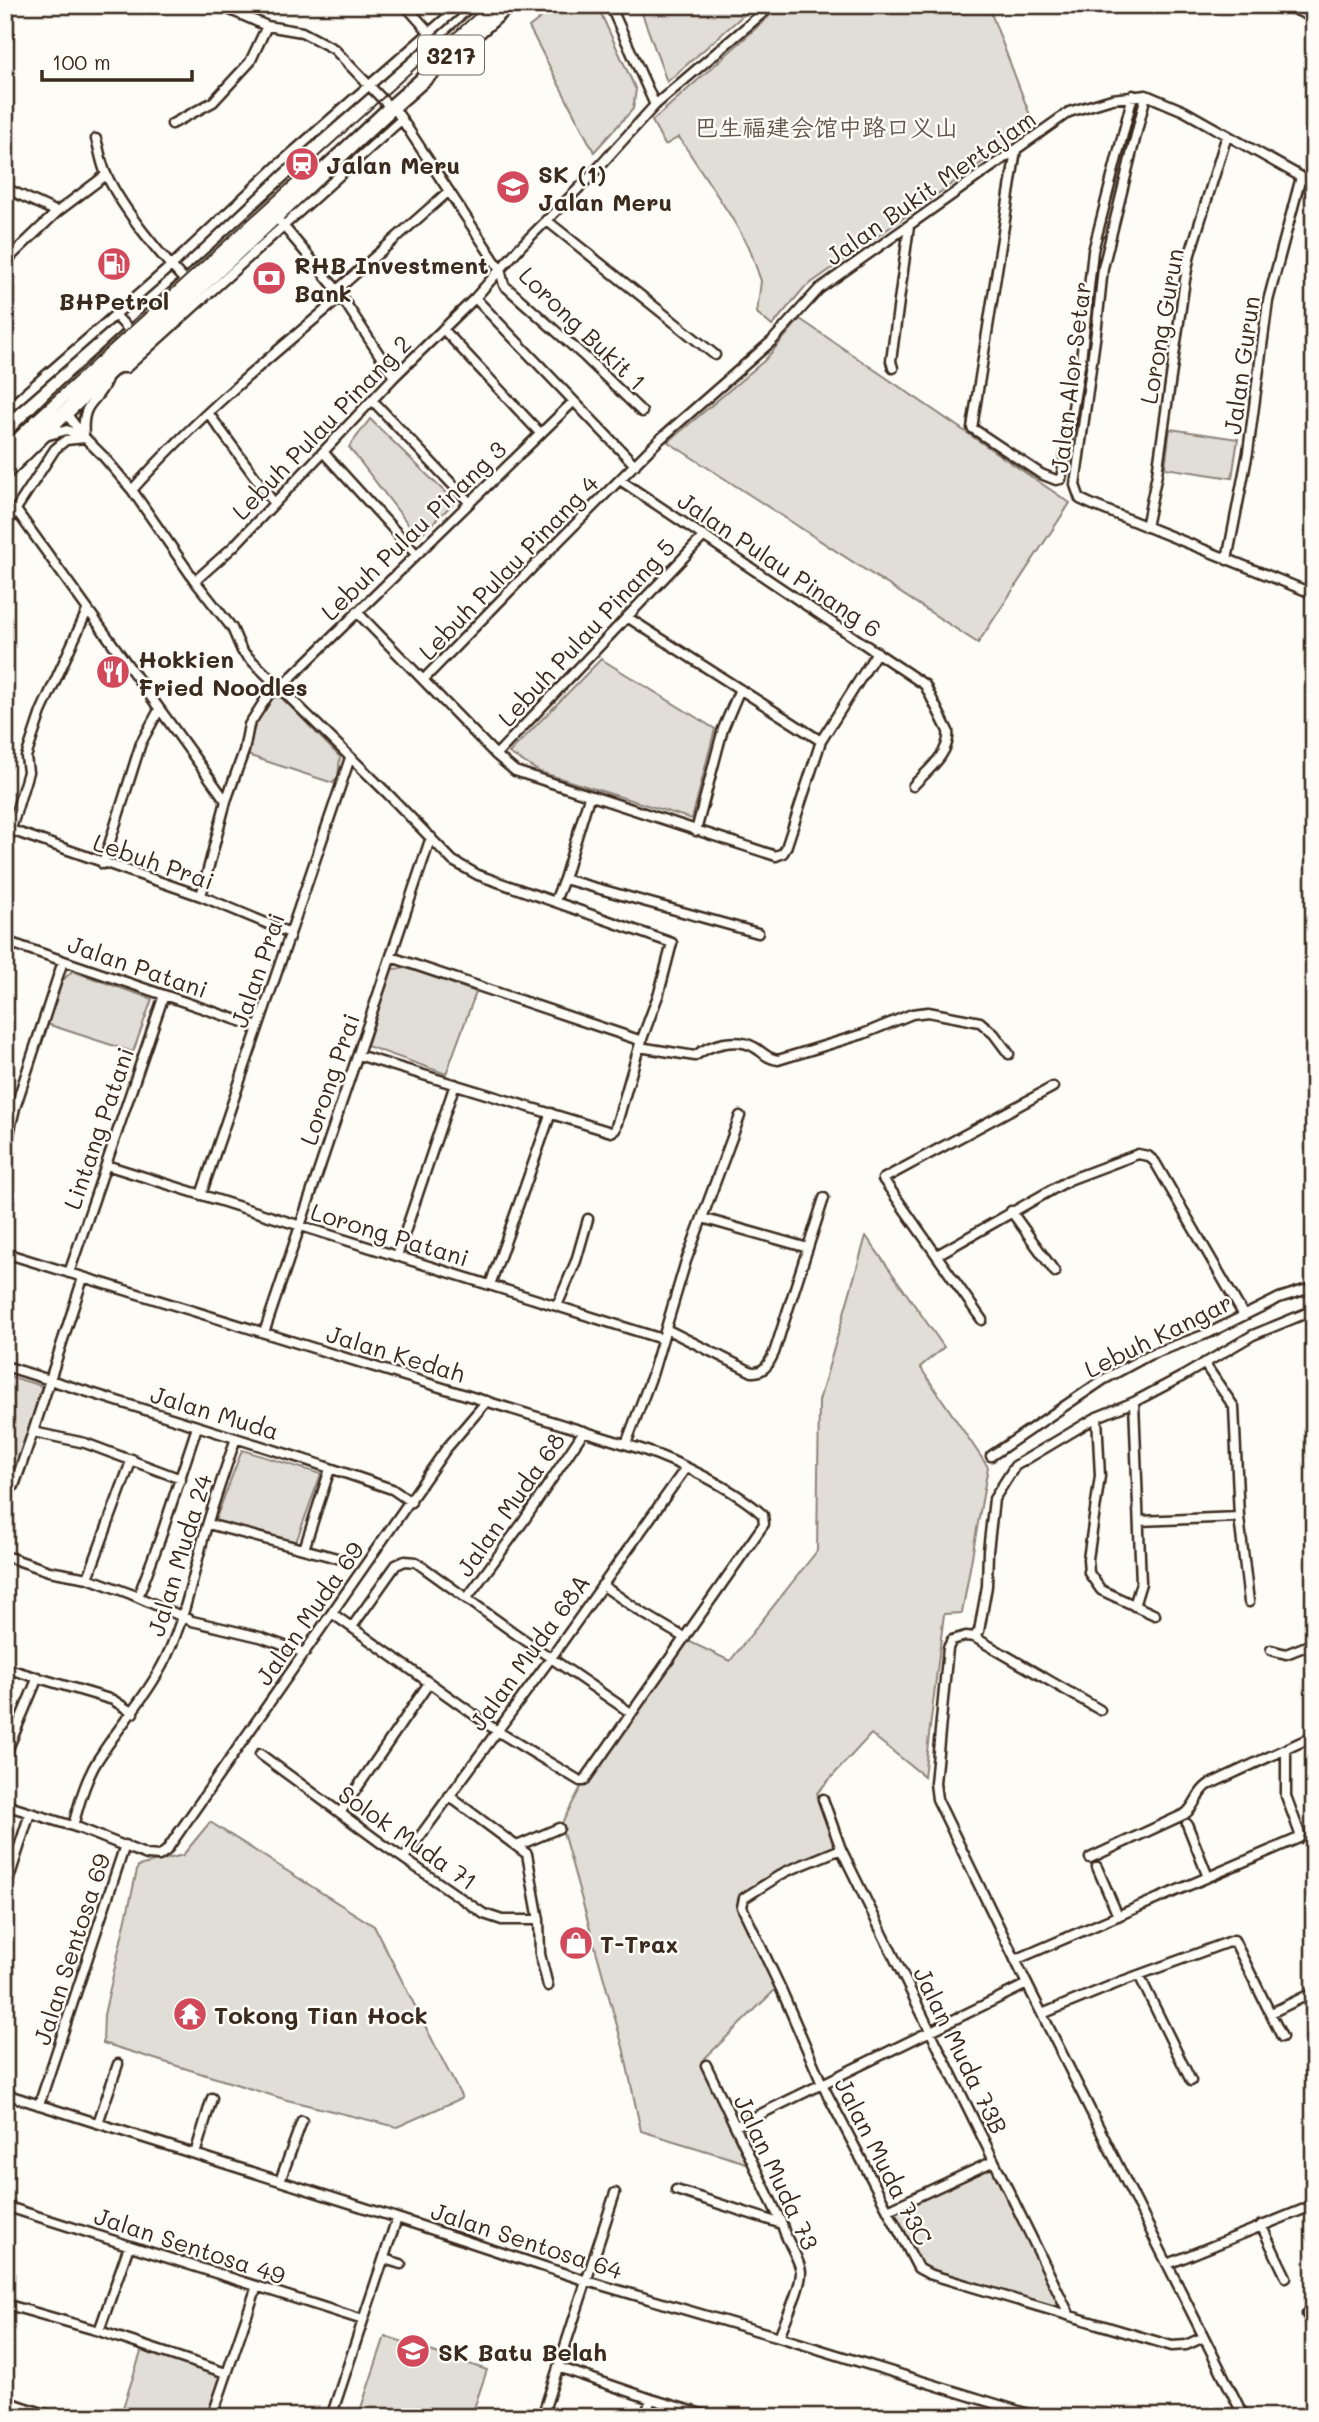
<svg xmlns="http://www.w3.org/2000/svg" width="1319" height="2422" font-family="Mali,'LXGW WenKai TC',sans-serif">
  <style>
    .green { fill: #e1ded7; stroke: #8e847a; stroke-width: 2 }
    .lines { fill: none; stroke-linecap: round; stroke-linejoin: round }
    .minor-casing { stroke: #3b2a1e; stroke-width: 13 }
    .trunk-casing { stroke: #3b2a1e; stroke-width: 19 }
    .minor { stroke: #fdfcf7; stroke-width: 8 }
    .trunk { stroke: #fdfcf7; stroke-width: 14 }
    .tram { stroke: #3b2a1e; stroke-width: 2 }
    .labels { text-anchor: middle; dominant-baseline: central; stroke-width: 5; stroke-linejoin: round; paint-order: stroke }
    .shield { fill: #fdfcf7; stroke: #75695f; stroke-width: 2 }
    .shield-label { font-size: 23px; font-weight: bold; fill: #3b2a1e }
    .park-label { font-size: 24px; fill: #64574c; stroke: #fdfcf7 }
    .poi-label { font-size: 24px; font-weight: bold; fill: #3b2a1e; stroke: #fdfcf7; text-anchor: start }
    .street-label { font-size: 24px; fill: #3b2a1e; stroke: #fdfcf7 }
  </style>
  <rect width="100%" height="100%" fill="#fdfcf7"/>
  <filter id="ink" filterUnits="userSpaceOnUse"><feTurbulence type="fractalNoise" baseFrequency=".0143" numOctaves="2"/><feDisplacementMap in="SourceGraphic" scale="14" xChannelSelector="R" yChannelSelector="G"/><feConvolveMatrix kernelMatrix="1 2 1 2 8 2 1 2 1" color-interpolation-filters="sRGB"/></filter>
  <g filter="url(#ink)">
    <path class="green" d="M557,5h40l39,85 -3,19 -39,43 -65,-125z
      M639,5h116l-88,77z
      M782,5h206l46,121 -230,162 -32,38 -15,-13 4,-32 -12,-34 -19,-32 -51,-78 -14,8 -13,-24z
      M800,319l270,184 -92,140 -310,-201 97,-82z
      M370,419l85,83 -37,35 -69,-90z
      M1170,429l68,10 -6,39 -67,-10z
      M601,659l114,70 -23,90 -152,-47 -31,-19z
      M275,697l7,1 58,59 -2,19 -5,7 -86,-28c5,-19 10,-47 28,-58z
      M407,968l69,24 -30,82 -79,-28 24,-77z
      M72,971l80,28 -19,53 -86,-28 16,-44z
      M866,1236l78,111 -24,20 68,100 -26,146 -18,1 -20,162 -53,-42 -54,59 19,52 -93,52 -2,11 35,81 -74,72 51,104 -112,-34 -18,-84 -62,-222 20,-38 103,-148 46,22 87,-110 2,-150z
      M5,1375l37,11 -33,104 -4,2z
      M242,1450l79,24 -25,68 -81,-21z
      M210,1822l164,104 88,172 -65,29 -110,-27 -184,-57 1,-28 34,-149 45,-11z
      M994,2161l76,155 -152,-48 -30,-58z
      M385,2336l102,34 -16,47h-113z
      M143,2346l83,27 -14,44h-92z"/>
    <g class="lines">
      <g class="minor-casing">
        <path id="minor" d="M219,5l48,21 35,6 32,17 51,53
          M405,5l25,28
          M610,5l45,100
          M1285,5l29,13
          M1146,95l-43,173 -6,57 -22,160 5,14 13,6 221,89
          M393,106l107,163 4,16 81,72 57,55
          M172,124l41,-22 37,-40 17,-36
          M96,139c4,12 5,26 11,37 17,35 53,79 80,107
          M1016,150l-44,278 69,46 15,6 5,-1 20,-119 12,-109 40,-156
          M5,188l52,24
          M546,220l169,135
          M280,222l57,68 57,87
          M5,262l52,-50 49,-37
          M337,290l112,-99
          M475,298l160,167
          M115,315l17,18
          M443,329l97,104
          M113,368h13l276,-249
          M893,368l-2,-7 18,-135
          M373,401l96,101
          M5,411l166,-145 106,-100 184,-161
          M65,412l20,26 18,18 29,34 63,91 37,47 10,23 145,142 66,68 25,14 194,68 -13,50 -20,54 -24,83 -4,2 -253,-77
          M209,414l65,89
          M84,435c-3,-37 15,-30 24,-59
          M45,436l22,-6 15,7
          M324,453l92,101
          M620,480l305,205 23,46c3,22 -21,40 -35,55
          M132,490c63,-71 136,-132 209,-193
          M16,510l210,291
          M5,526l50,-77 11,-9 19,-2
          M1146,527l11,-53 28,-194 5,-26 37,-119
          M1227,560l21,-108 20,-151 33,-124
          M195,581l38,-34 161,-170 81,-79 46,-52 67,-67 67,-74 117,-100
          M357,612l139,143 19,16 261,85 7,-3 3,-5 35,-107 56,-89
          M627,617l194,124
          M423,680l109,-112 127,-128 113,-99 47,-52 250,-177 43,-13 34,-4 38,16 130,73
          M281,687l292,-285
          M496,755l208,-219
          M5,828l196,68 89,37
          M11,829l17,-57 -2,-15 15,-45 46,-101
          M696,831l27,-102 17,-40
          M103,864l38,-121 18,-33
          M564,879l194,54
          M201,896l25,-95 18,-50 5,-26 27,-42
          M555,901l9,-22 25,-82
          M5,941l253,86
          M391,957l251,84
          M639,1047l56,9c15,-12 42,-19 59,-9 9,5 13,12 24,13l85,-26 49,-20 16,-2 52,10 14,12 15,20
          M5,1151l10,-43 48,-147
          M106,1165l556,174
          M201,1195l149,-437
          M1011,1211l44,61
          M702,1218l106,30
          M5,1253l636,196c36,12 94,40 122,66l1,9 -180,257h-4l-83,-50 -164,-117
          M937,1255l132,-75 69,-26 10,2 7,6 88,152
          M397,1256l58,-172
          M69,1273l95,-278
          M83,1278l-50,154 52,11 96,36
          M490,1285l61,-172
          M557,1306l19,-45 12,-42
          M982,1320l-99,-141 170,-92
          M666,1329l86,43c13,1 17,-9 22,-19l50,-155
          M264,1333l167,-496
          M1204,1363l30,44 5,110 10,85
          M5,1366l304,95 83,28 19,13
          M1134,1402l7,181 -7,23
          M1097,1417l3,59 -12,83 1,14 12,17 54,25
          M626,1444l26,-69 34,-114 54,-145
          M991,1456l112,-76 46,-25 60,-22 70,-35 35,-11
          M14,1486l19,-54
          M1139,1521l100,-4
          M208,1524l129,34
          M304,1549l26,-80
          M5,1556l44,15 39,7 44,-119
          M88,1578l43,16 61,27 68,16 45,16
          M602,1585l39,27 44,26
          M138,1597l22,-58 37,-112
          M467,1598l56,-76 61,-91
          M352,1627l44,-62 9,-4 11,1 97,70 118,81
          M974,1637l126,73
          M1271,1650l15,4 28,-11
          M5,1668l108,32 20,13
          M260,1754l121,89 103,71 18,6h37
          M5,1756l33,-79
          M449,1796l78,58 12,66 1,34 8,32
          M823,1799l18,50 229,467
          M5,1805l74,23 68,27 12,1 7,-5 280,-402 41,-48
          M340,1813l89,-130
          M1187,1824l21,53
          M73,1826c7,-26 14,-52 30,-74 21,-32 46,-59 63,-94 20,-42 28,-88 41,-133 9,-29 19,-58 29,-87
          M517,1846l42,-18
          M841,1849l-56,23 -41,26 -2,9 39,82 41,95 96,184 11,6 243,72 14,-1 18,-8
          M404,1858l147,-200 134,-189
          M1090,1858l95,-44c11,-8 12,-22 23,-29l106,-49
          M1097,1867l21,49
          M5,1891l25,-78
          M1015,1960l284,-122 1,-4 -14,-38v-47
          M1139,1975l52,106
          M1271,2013l43,-21
          M1042,2014l83,-34 109,-40 48,97
          M706,2065l76,159c3,16 18,34 19,48 0,17 -16,48 -22,65
          M5,2094l392,124 190,63 192,56 259,80
          M39,2105l86,-260
          M98,2123l20,-59
          M736,2126l291,-142
          M195,2154l17,-56
          M280,2181l22,-60
          M676,2190l106,34
          M5,2206l358,114
          M888,2210l106,-49
          M1261,2225l25,52
          M384,2259l17,5
          M1168,2264l146,-59
          M5,2304l94,27 127,42
          M1307,2314l7,13
          M99,2331l30,-85
          M558,2367l93,32 61,18
          M5,2401l50,16
          M212,2417l45,-131
          M331,2417l66,-199
          M542,2417l73,-224
          M645,2417l6,-18
          M1244,2417l-217,-433 -90,-185 -2,-16 13,-135 4,-8 14,-4 8,1 5,-6 8,-45 1,-35 6,-52 21,-33 82,-49 37,-15 49,-26 70,-41 61,-25"/>
      </g>
      <g class="trunk-casing">
        <path id="trunk" d="M446,47l46,-42
          M5,453l52,-52 242,-220
          M5,472l61,-60 327,-306 115,-101"/>
      </g>
      <use href="#minor" class="minor"/>
      <use href="#trunk" class="trunk"/>
      <path class="tram" d="M5,443l28,-28 452,-410"/>
    </g>
  </g>
  <defs>
    <g id="station-disc" transform="scale(1.75)"><circle r="9.5" fill="#d1495b" stroke="#fdfcf7"/><path d="M-3-6H3Q5-6 5-4V2Q5 4 3 4L4.5 6H3L1.5 4h-3L-3 6H-4.5L-3 4Q-5 4-5 2V-4Q-5-6-3-6ZM-3.5-4v3h7v-3ZM-3.5 1v1.5H-2V1ZM2 1v1.5H3.5V1Z" fill="#fff"/></g>
    <g id="school-disc" transform="scale(1.75)"><circle r="9.5" fill="#d1495b" stroke="#fdfcf7"/><path d="M0-5L7-2L0 1L-7-2ZM-4 1L0 2.5L4 1V4Q0 6-4 4Z" fill="#fff"/></g>
    <g id="fuel-disc" transform="scale(1.75)"><circle r="9.5" fill="#d1495b" stroke="#fdfcf7"/><path d="M-5.5-6h7V0h2V4h1.3V-2.5L3-4.5l.8-.8L6-3V5H2.5V1h-1V6h-7ZM-4.2-4.7v3.2H.2V-4.7Z" fill="#fff"/></g>
    <g id="bank-disc" transform="scale(1.75)"><circle r="9.5" fill="#d1495b" stroke="#fdfcf7"/><path d="M-6-4H6V4H-6ZM0-2.3a2.3 2.3 0 1 0 0 4.6a2.3 2.3 0 1 0 0-4.6Z" fill="#fff"/></g>
    <g id="restaurant-disc" transform="scale(1.75)"><circle r="9.5" fill="#d1495b" stroke="#fdfcf7"/><path d="M-5-6h1v4h1v-4h1v4h1v-4h1v5L-1.5 .5V6h-2V.5L-5-1ZM5-6V6H3V1.5H1.5Q1.5-4 5-6Z" fill="#fff"/></g>
    <g id="shop-disc" transform="scale(1.75)"><circle r="9.5" fill="#d1495b" stroke="#fdfcf7"/><path d="M-5-2.5h2.3a2.7 3.5 0 0 1 5.4 0H5L5.5 6h-11ZM-1.5-2.5h3a1.5 2.3 0 0 0-3 0Z" fill="#fff"/></g>
    <g id="temple-disc" transform="scale(1.75)"><circle r="9.5" fill="#d1495b" stroke="#fdfcf7"/><path d="M0-6L5-2H3V0L6.5 2.5H4V6H1.5V3h-3V6H-4V2.5H-6.5L-3 0V-2H-5Z" fill="#fff"/></g>
  </defs>
  <g fill-rule="evenodd">
    <use href="#station-disc" x="302" y="164"/>
    <use href="#school-disc" x="513" y="187"/>
    <use href="#fuel-disc" x="114" y="264"/>
    <use href="#bank-disc" x="269" y="278"/>
    <use href="#restaurant-disc" x="113" y="672"/>
    <use href="#shop-disc" x="576" y="1943"/>
    <use href="#temple-disc" x="190" y="2014"/>
    <use href="#school-disc" x="413" y="2351"/>
  </g>
  <g class="labels">
    <rect class="shield" x="418" y="35.5" width="66" height="39" rx="5"/>
    <g class="shield-label">
      <text x="451" y="55">3217</text>
    </g>
    <g class="park-label">
      <text x="826" y="126">巴生福建会馆中路口义山</text>
    </g>
    <g class="poi-label">
      <text x="326" y="164">Jalan Meru</text>
      <text x="538" y="173">SK (1)<tspan x="538" dy="28">Jalan Meru</tspan></text>
      <text x="294" y="264">RHB Investment<tspan x="294" dy="28">Bank</tspan></text>
      <text x="114" y="300" text-anchor="middle">BHPetrol</text>
      <text x="138" y="658">Hokkien<tspan x="138" dy="28">Fried Noodles</tspan></text>
      <text x="600" y="1943">T-Trax</text>
      <text x="214" y="2014">Tokong Tian Hock</text>
      <text x="438" y="2351">SK Batu Belah</text>
    </g>
    <g class="street-label">
      <text transform="translate(930 187) rotate(-35)">Jalan Bukit Mertajam</text>
      <text transform="translate(1161 326) rotate(-80)">Lorong Gurun</text>
      <text transform="translate(583 328) rotate(44)">Lorong Bukit 1</text>
      <text transform="translate(1241 365) rotate(-82)">Jalan Gurun</text>
      <text transform="translate(1070 377) rotate(-83)">Jalan Alor Setar</text>
      <text transform="translate(321 427) rotate(-46)">Lebuh Pulau Pinang 2</text>
      <text transform="translate(413 530) rotate(-44)">Lebuh Pulau Pinang 3</text>
      <text transform="translate(780 564) rotate(34)">Jalan Pulau Pinang 6</text>
      <text transform="translate(508 567) rotate(-46)">Lebuh Pulau Pinang 4</text>
      <text transform="translate(586 632) rotate(-47)">Lebuh Pulau Pinang 5</text>
      <text transform="translate(154 861) rotate(19)">Lebuh Prai</text>
      <text transform="translate(138 966) rotate(19)">Jalan Patani</text>
      <text transform="translate(257 970) rotate(-71)">Jalan Prai</text>
      <text transform="translate(329 1079) rotate(-71)">Lorong Prai</text>
      <text transform="translate(98 1128) rotate(-71)">Lintang Patani</text>
      <text transform="translate(390 1234) rotate(17)">Lorong Patani</text>
      <text transform="translate(1158 1335) rotate(-26)">Lebuh Kangar</text>
      <text transform="translate(396 1353) rotate(17)">Jalan Kedah</text>
      <text transform="translate(215 1412) rotate(17)">Jalan Muda</text>
      <text transform="translate(510 1504) rotate(-55)">Jalan Muda 68</text>
      <text transform="translate(179 1555) rotate(-73)">Jalan Muda 24</text>
      <text transform="translate(309 1613) rotate(-55)">Jalan Muda 69</text>
      <text transform="translate(529 1652) rotate(-54)">Jalan Muda 68A</text>
      <text transform="translate(408 1837) rotate(35)">Solok Muda 71</text>
      <text transform="translate(71 1949) rotate(-72)">Jalan Sentosa 69</text>
      <text transform="translate(961 2050) rotate(64)">Jalan Muda 73B</text>
      <text transform="translate(884 2161) rotate(63)">Jalan Muda 73C</text>
      <text transform="translate(777 2172) rotate(65)">Jalan Muda 73</text>
      <text transform="translate(527 2240) rotate(18)">Jalan Sentosa 64</text>
      <text transform="translate(190 2245) rotate(18)">Jalan Sentosa 49</text>
    </g>
  </g>
  <rect width="1319" height="2422" fill="none" stroke="#fdfcf7" stroke-width="28"/>
  <rect x="14" y="14" width="1291" height="2394" fill="none" stroke="#3b2a1e" stroke-width="2.5" filter="url(#ink)"/>
  <path d="M42 70v10h150v-10" fill="none" stroke="#3b2a1e" stroke-width="3.5"/>
  <text x="52" y="70" font-size="21" fill="#3b2a1e" stroke="#fdfcf7" stroke-width="5" paint-order="stroke">100 m</text>
</svg>
